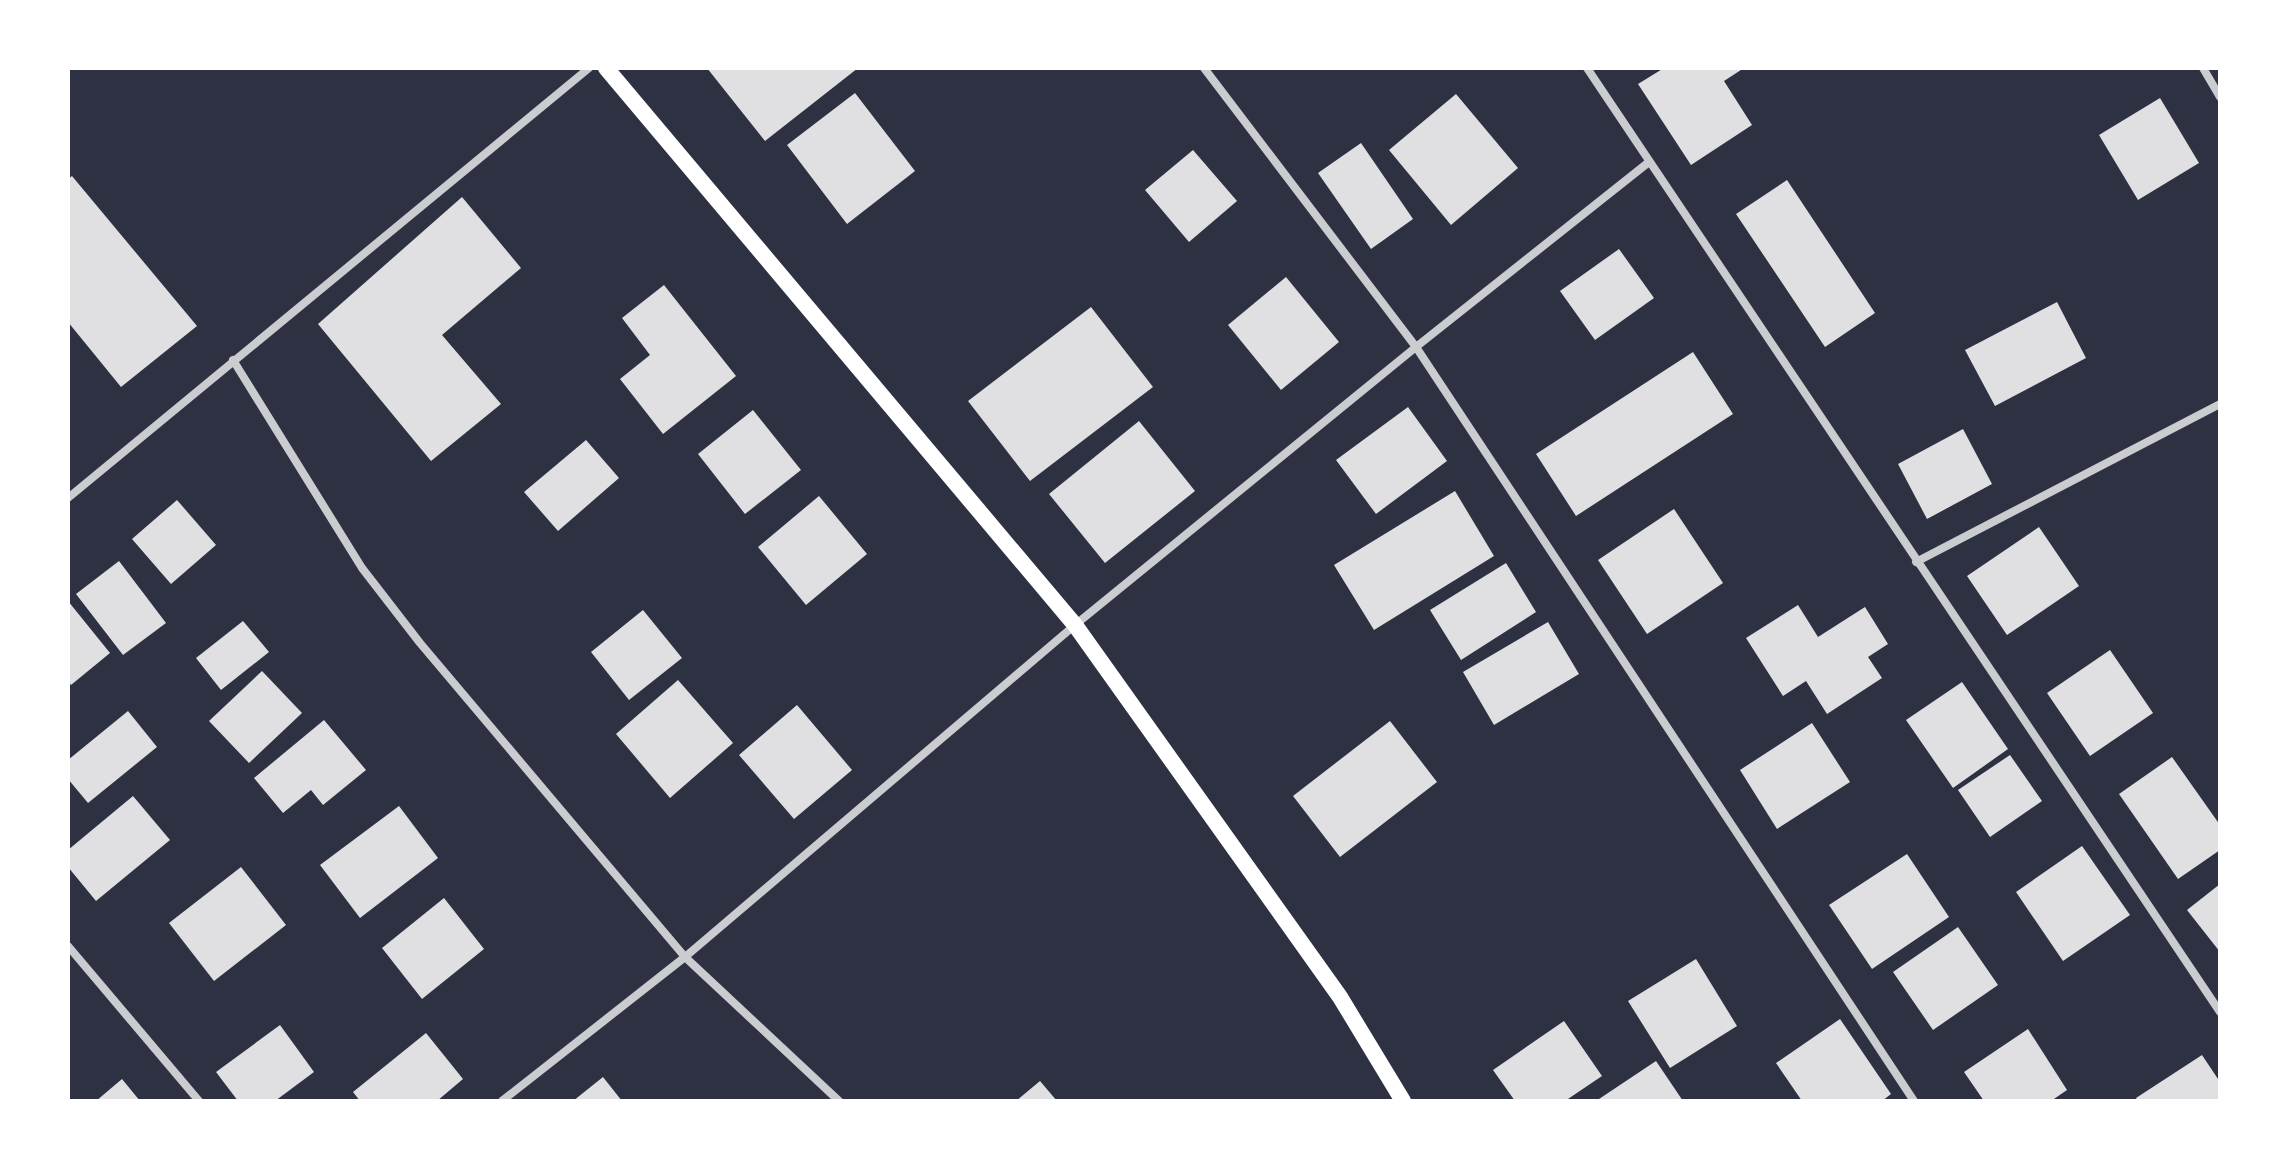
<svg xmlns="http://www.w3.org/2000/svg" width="2288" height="1169" font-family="'Work Sans',sans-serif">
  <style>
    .building { fill: #e0e0e3 }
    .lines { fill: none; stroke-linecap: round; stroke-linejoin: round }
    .minor { stroke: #caccd0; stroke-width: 8 }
    .secondary { stroke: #fff; stroke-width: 16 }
  </style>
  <rect width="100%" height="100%" fill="#2d3142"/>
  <path class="building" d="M707,68h151l-93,73z
    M1664,68h80l-20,13 28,44 -61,40 -53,-81z
    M855,93l60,78 -68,53 -60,-79z
    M1456,94l62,74 -67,57 -62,-75z
    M2160,98l39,65 -61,37 -39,-65z
    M1361,143l52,76 -42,30 -53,-76z
    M1193,150l44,51 -48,41 -44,-52z
    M72,176l125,150 -76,61 -53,-65v-143z
    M1787,180l88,133 -50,34 -89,-133z
    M462,197l59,71 -79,67 59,69 -70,57 -113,-137z
    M1619,249l35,49 -59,42 -35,-49z
    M1286,277l53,65 -58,48 -53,-65z
    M664,285l72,91 -73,58 -43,-55 30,-24 -28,-37z
    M2057,302l29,56 -91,48 -30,-56z
    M1091,307l62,80 -123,94 -62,-80z
    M1693,352l40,62 -157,102 -40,-62z
    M1408,407l39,54 -71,53 -40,-54z
    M753,410l48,60 -56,44 -47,-60z
    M1139,421l56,70 -90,72 -56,-69z
    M1963,429l29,55 -65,35 -29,-55z
    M586,440l33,38 -61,53 -34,-39z
    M1455,491l39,65 -120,74 -40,-65z
    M819,496l48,58 -61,51 -48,-58z
    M177,500l39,45 -45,39 -39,-45z
    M1674,509l49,74 -76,51 -49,-74z
    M2039,527l40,59 -72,49 -40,-59z
    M119,561l47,62 -43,32 -47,-61z
    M1506,563l30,49 -75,48 -31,-50z
    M68,601l42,52 -39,32 -3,-4z
    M1798,605l20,32 47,-30 23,37 -20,13 14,21 -55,36 -21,-33 -23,15 -37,-58z
    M643,610l39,48 -53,42 -38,-48z
    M243,621l26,31 -48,38 -25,-32z
    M1548,622l31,52 -85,51 -31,-53z
    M2110,650l43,63 -63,43 -43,-63z
    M262,671l40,42 -53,50 -40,-42z
    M678,680l55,63 -63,55 -54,-64z
    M1962,682l46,67 -55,39 -47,-68z
    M797,705l55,65 -58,49 -55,-64z
    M128,711l29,36 -69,56 -20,-24v-19z
    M324,720l42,50 -43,35 -12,-15 -28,23 -29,-35z
    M1390,721l47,61 -97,75 -47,-61z
    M1812,723l38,59 -73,47 -37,-59z
    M2010,755l32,46 -52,36 -32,-47z
    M2172,757l48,68v25l-42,29 -59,-85z
    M133,796l37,44 -74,61 -28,-34v-17z
    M399,806l39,52 -78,60 -40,-53z
    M2082,846l48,69 -67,46 -47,-69z
    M1907,854l42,63 -77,52 -43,-64z
    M241,867l45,58 -72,56 -45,-58z
    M2220,884v68l-33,-42z
    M444,898l40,51 -62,50 -40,-51z
    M1958,927l40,58 -65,45 -40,-58z
    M1696,959l41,67 -67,42 -42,-67z
    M1840,1019l51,75 -9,7h-80l-26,-38z
    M1564,1021l38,55 -37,25h-50l-22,-31z
    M280,1025l34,47 -39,29h-37l-22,-29z
    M2028,1029l39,61 -16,11h-67l-20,-29z
    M426,1033l37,46 -26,22h-77l-7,-9z
    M2202,1055l18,27v19h-82l-2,-3z
    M1656,1061l27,40h-87z
    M603,1077l19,24h-49z
    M122,1079l18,22h-44z
    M1040,1081l17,20h-41z"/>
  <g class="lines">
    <path class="minor" d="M1204,68l212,279 498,754
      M1587,68l633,944
      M2203,68l17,29
      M233,360l129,208 58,75 265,314 154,144
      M68,498l521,-430
      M1916,562l304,-158
      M68,946l131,155
      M502,1101l183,-144 390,-332 341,-278 233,-185"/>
    <path class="secondary" d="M606,68l469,557 265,372 63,104"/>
  </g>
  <rect width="2288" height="1169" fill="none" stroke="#ffffff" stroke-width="140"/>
</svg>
